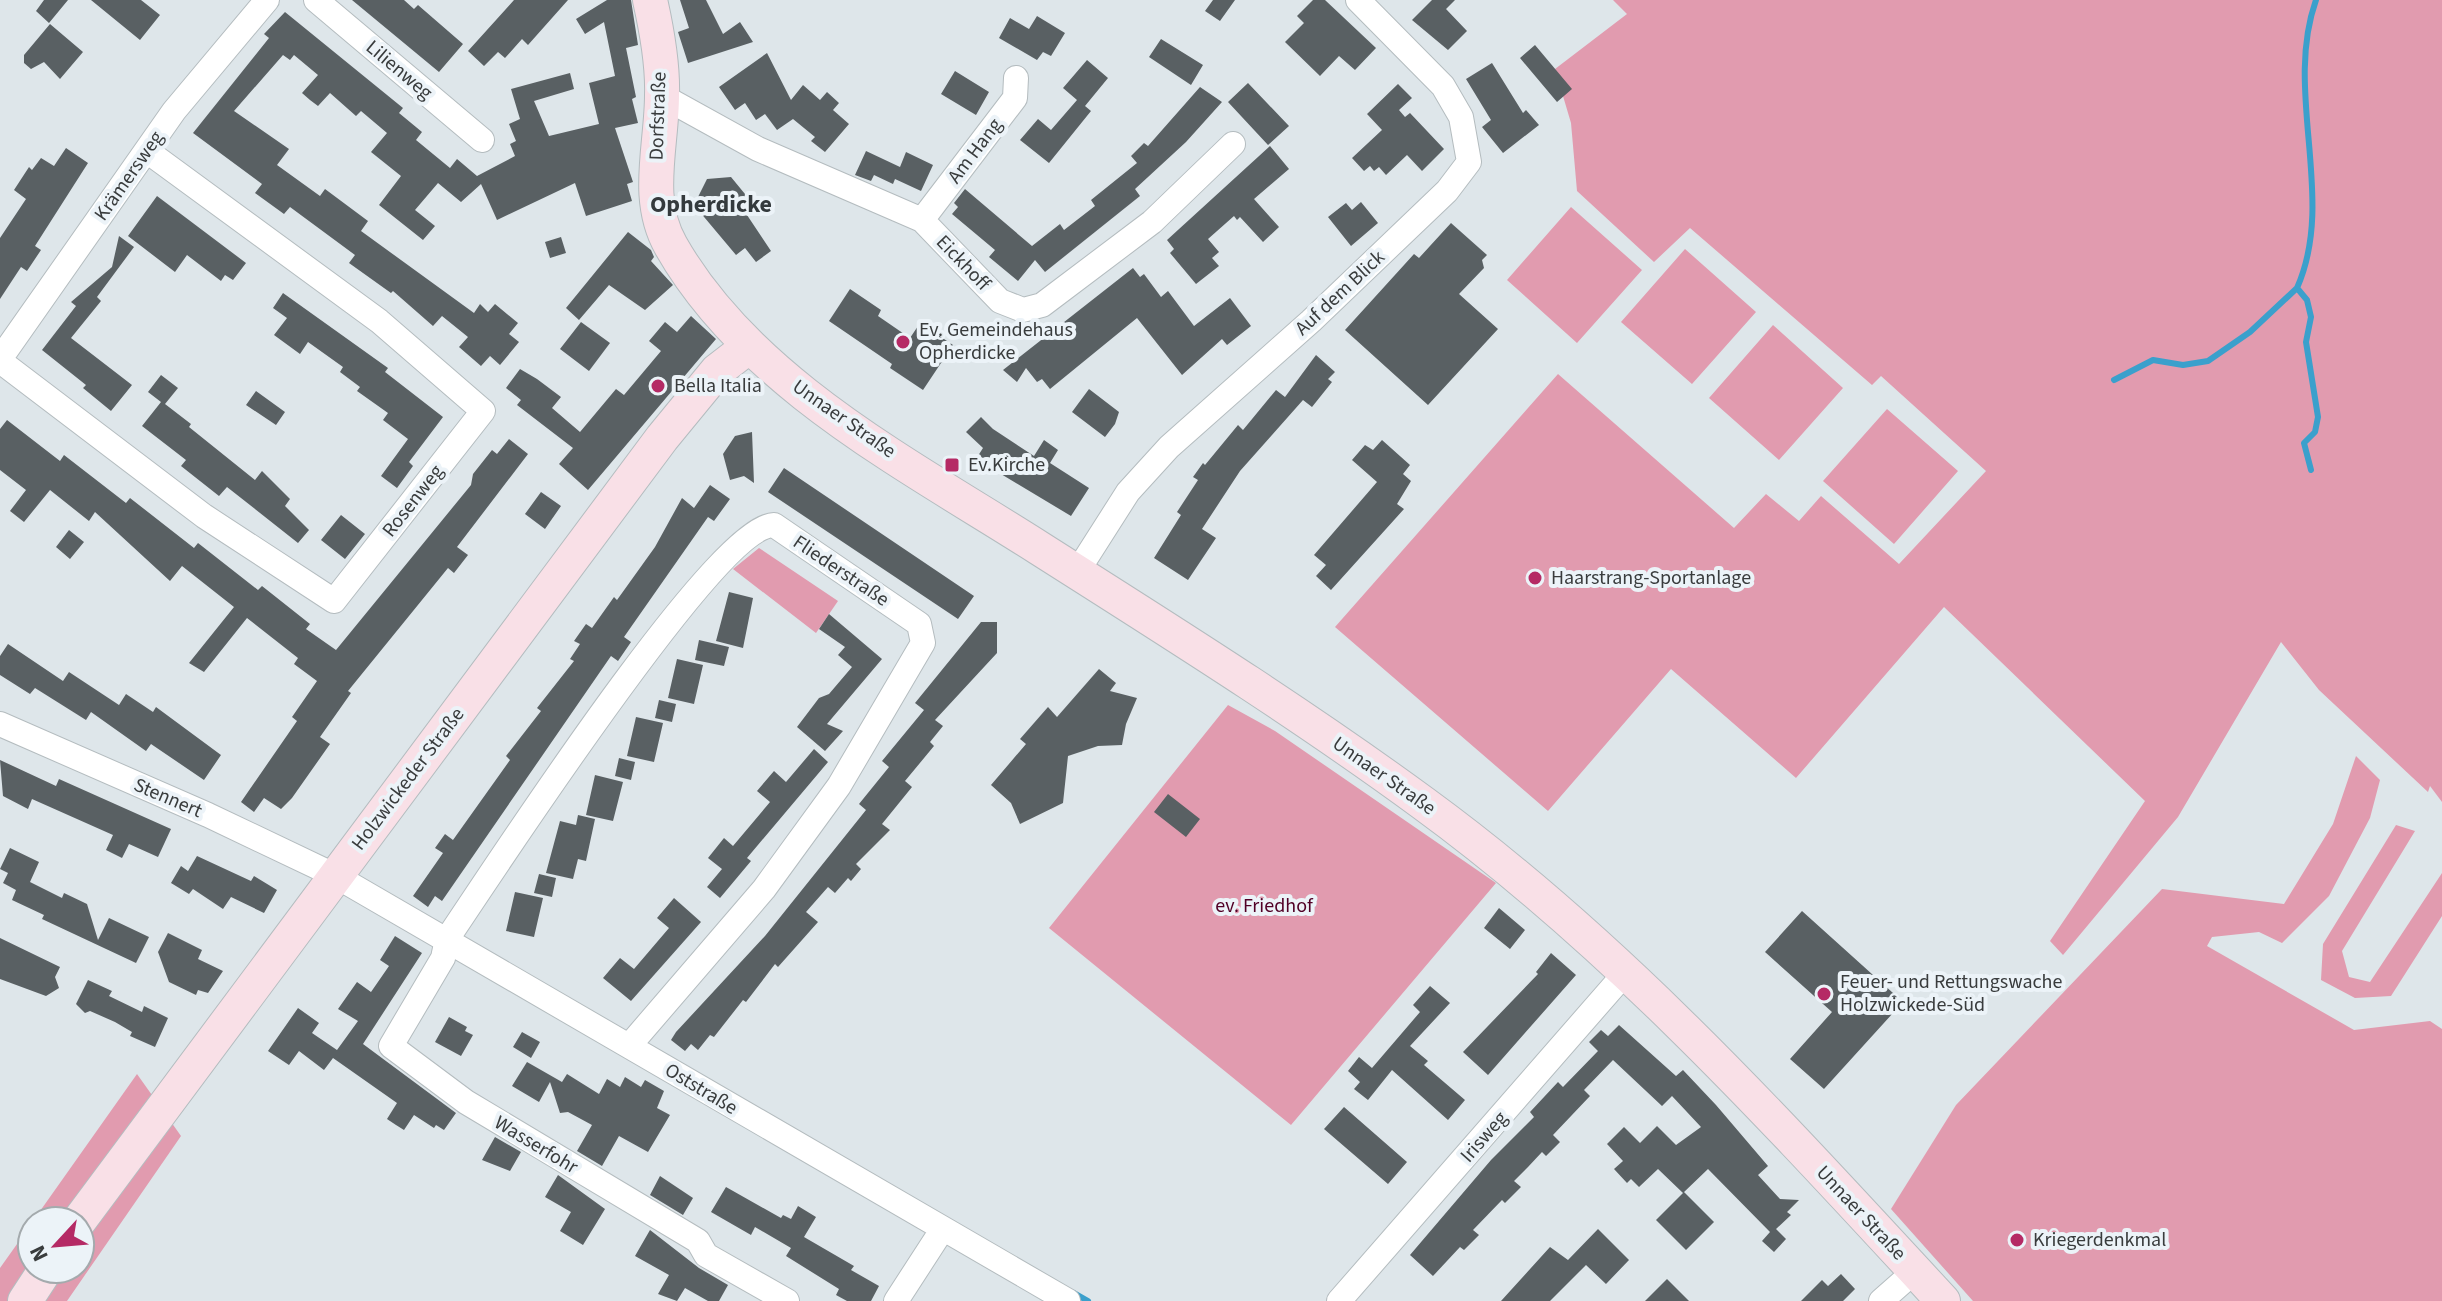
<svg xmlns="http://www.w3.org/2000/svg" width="2442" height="1301" font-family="'Source Sans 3',sans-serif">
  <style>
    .green { fill: #e19baf }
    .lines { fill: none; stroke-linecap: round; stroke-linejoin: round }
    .stream { stroke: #3ba0cc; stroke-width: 6 }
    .building { fill: #596063 }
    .street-casing { stroke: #b4bcbf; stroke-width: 26 }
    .secondary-casing { stroke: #b4bcbf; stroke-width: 36 }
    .street { stroke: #fff; stroke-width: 24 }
    .secondary { stroke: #f9e0e7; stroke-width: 34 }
    .poi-dot { fill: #b52a65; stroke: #ecf3f8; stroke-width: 3 }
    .labels { text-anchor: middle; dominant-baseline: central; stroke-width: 8; stroke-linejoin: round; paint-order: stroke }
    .street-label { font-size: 20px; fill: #393c3d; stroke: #ecf3f8 }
    .poi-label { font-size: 20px; fill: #393c3d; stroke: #ecf3f8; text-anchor: start }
    .park-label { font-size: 20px; fill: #510026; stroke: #ecf3f8 }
    .quarter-label { font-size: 24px; font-weight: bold; fill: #343a3d; stroke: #ecf3f8 }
  </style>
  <rect width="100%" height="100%" fill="#dee6ea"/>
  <path class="green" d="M1613,0h829v802l-12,-16 -2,6 -109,-102 -38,-48 -103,175 -115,138 -13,-14 95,-140 -201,-194 -148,171 -125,-109 -123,142 -213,-184 223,-253 176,154 32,-34 33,27 22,-25 78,68 87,-93 -105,-95 -9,9 -182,-157 -36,34 -77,-71 -6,-68 -16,-54 72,-55z
    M1571,207l71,63 -65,73 -70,-63z
    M1685,249l71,63 -64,72 -71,-62z
    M1773,325l70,63 -64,72 -70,-62z
    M1887,409l71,62 -64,73 -71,-63z
    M759,548l79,53 -22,32 -83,-64z
    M1228,705l47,26 221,152 -205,242 -242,-197z
    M2356,756l24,24 -10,38 -41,78 -47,47 -23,-11 -47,5 -5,9 147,84 76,-9 12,8v272h-469l-82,-92 65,-104 206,-216 122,15 49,-80z
    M2396,825l19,6 -73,120 7,26 21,5 72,-109v43l-51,80 -36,2 -34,-18 2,-36z
    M137,1074l44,62 -114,165h-67v-33l32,-45v46h48v-48h-47z"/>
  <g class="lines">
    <path class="stream" d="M2114,380l39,-20 30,5 25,-4 42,-29 47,-44
      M2311,470l-7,-27 11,-11 3,-15 -12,-75 5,-25 -4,-17 -10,-12c40,-90 -14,-195 19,-288
      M1074,1293l14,8"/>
  </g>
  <path class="building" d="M44,0h24l-19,23 -13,-12z
    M91,0h50l19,15 -20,25z
    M352,0h52l10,9 4,-4 45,39 -24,28z
    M514,0h54l-40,45 -6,-6 -17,19 -7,-6 -14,14 -16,-15z
    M607,0h24l7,45 -12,3 10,49 -4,2 6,24 -23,5 18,54 -6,2 5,17 -46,15 -11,-33 -78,37 -16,-36 -20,18 -23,-19 -23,27 20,16 -12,14 -44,-35 22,-29 -30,-24 16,-19 -26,-22 -5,5 -26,-23 -12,13 -8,-6 -8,-7 16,-18 -24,-20 -4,5 -7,-5 -49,56 55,38 -12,16 43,31 5,-7 43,32 -7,10 113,82 6,-9 8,8 7,-8 23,19 -9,11 10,8 -19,23 -10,-9 -9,10 -22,-19 9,-10 -26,-21 -9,10 -40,-35 -2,2 -42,-30 6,-8 -65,-48 -6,7 -29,-21 7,-9 -69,-51 76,-95 -5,-4 21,-22 118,96 -4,5 23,19 -6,8 34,28 7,-9 20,17 38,-20 -5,-12 6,-3 -7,-17 11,-5 -9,-30 59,-16 4,16 -40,12 15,35 50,-12 -10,-41 26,-7 -11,-54 -19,12 -9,-15z
    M680,0h26l17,34 17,-12 13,20 -65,21 -10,-31 11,-4z
    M1213,0h22l-15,21 -15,-10z
    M1313,0h12l51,48 -21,22 -16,-14 -19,20 -35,-34 19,-19 -7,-7z
    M1432,0h23l-9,9 21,22 -19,19 -36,-30z
    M1037,16l28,17 -14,23 -8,-4 -6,8 -38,-22 11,-20 19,11z
    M50,24l33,28 -23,27 -16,-17 -13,7 -7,-6v-8z
    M1161,39l42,26 -12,20 -42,-28z
    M1535,45l37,44 -15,13 -37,-44z
    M767,53l24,47 12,-15 17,15 7,-8 12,11 -6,7 16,14 -24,28 -14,-11 4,-4 -22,-18 -16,11 -12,-16 -9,6 -11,-17 -10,7 -16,-23z
    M1087,60l21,18 -23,28 6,5 -42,52 -29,-23 18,-21 13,11 26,-30 -14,-12z
    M1492,63l31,50 3,-3 13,15 -36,28 -21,-26 9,-7 -25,-41z
    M955,71l34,21 -13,23 -35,-21z
    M1248,83l41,43 -21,19 -40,-43z
    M1398,84l14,14 -13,12 6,7 5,-4 34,36 -22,22 -15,-16 -21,20 -7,-8 -5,4 -4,-5 -6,5 -12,-13 30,-28 -15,-16z
    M1200,87l22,15 -36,40 -51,47 5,7 -95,76 -10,-12 -17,21 -29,-24 6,-7 -43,-36 6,-7 -4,-4 11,-14 67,57 28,-22 4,6 31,-24 -4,-6 46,-37 -6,-7 13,-13 4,3z
    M1270,146l19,23 -35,30 25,28 -16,15 -23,-25 -3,3 -3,-4 -26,23 11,13 -7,6 7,8 -23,18 -26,-31 4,-4 -7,-9z
    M66,148l22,15 -53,83 6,4 -14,21 -6,-4 -21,32v-61l26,-39 -12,-9 15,-23 3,3 9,-12 13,8z
    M866,151l34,16 6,-15 27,13 -12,26 -26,-12 -2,5 -19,-9 -3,6 -16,-6z
    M731,177l23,28 -9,7 26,39 -15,11 -11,-14 -9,7 -42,-50 13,-26z
    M157,196l89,67 -13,17 -8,-5 -4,6 -34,-26 -12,17 -47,-36z
    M1361,202l17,21 -27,23 -23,-29 18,-14 6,7z
    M1451,223l36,32 -5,5 2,8 -25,26 39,35 -70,76 -83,-75 69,-76 5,4z
    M628,232l23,18 3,7 -3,4 22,24 -28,25 -36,-25 -30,35 -13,-12z
    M119,236l15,11 -37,50 4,4 -30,37 61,47 -21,26 -28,-23 3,-3 -44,-35 34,-44 -5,-4 41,-35z
    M561,237l5,16 -16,5 -5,-16z
    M1133,268l7,9 4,-3 17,23 7,-6 26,35 36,-28 21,28 -24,19 -5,-6 -40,36 -45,-57 -87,71 -8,-10 -5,3 -11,-14 -9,14 -14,-12z
    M850,289l31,21 -3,6 32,22 10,-15 33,22 -30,45 -33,-22 2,-4 -63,-43z
    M283,293l105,75 -3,4 58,45 -34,45 4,4 -16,22 -16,-12 27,-37 -25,-19 5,-7 -31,-22 3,-4 -20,-15 3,-5 -35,-25 -8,12 -26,-19 13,-17 -14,-10z
    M691,316l25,23 -128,151 -29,-26 14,-16 -56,-43 4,-5 -15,-12 14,-19 17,10 24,18 -9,11 28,24 36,-43 8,6 37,-44 -12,-10 16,-19 12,10z
    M581,322l29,21 -21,28 -29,-22z
    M1316,355l19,17 -7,7 4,3 -20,25 -9,-7 -63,71 -38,58 14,9 -28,42 -34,-22 27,-43 -4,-3 21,-32 -5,-3 10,-14 2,2 33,-40 5,5 33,-40 9,7z
    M161,375l17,13 -13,16 26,20 -2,3 66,53 7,-9 28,28 -5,7 24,24 -11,13 -71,-56 -8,9 -38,-30 5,-6 -44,-34 19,-24 -13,-10z
    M1089,389l30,23 -4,12 -10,13 -33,-25z
    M256,391l29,21 -9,13 -30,-20z
    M981,417l12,12 41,27 10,-16 14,10 -8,13 39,25 -18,28 -95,-57 7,-11 -17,-16z
    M7,420l53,41 4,-6 62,48 4,-5 64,50 4,-5 60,47 4,-4 48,38 -4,5 30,21 135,-165 2,-11 19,-24 5,4 12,-15 19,15 -71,93 11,8 -14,18 -6,-5 -100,123 3,2 -31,44 10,7 -38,54 -11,11 -17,-11 -10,14 -13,-10 56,-81 -5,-4 25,-36 -23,-17 4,-6 -51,-40 -43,54 -15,-9 45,-56 -52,-41 -12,15 -75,-69 -6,9 -39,-31 -26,32 -14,-11 16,-21 -26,-20v-41z
    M752,432l2,51 -10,-7 -14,4 -7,-26 12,-18z
    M1382,440l28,25 -7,9 8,7 -14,23 7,5 -73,81 -15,-14 10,-11 -12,-10 63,-73 -25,-22 13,-15 8,5z
    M784,468l190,128 -16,23 -190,-127z
    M710,485l20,14 -16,22 -6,-4 -84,120 7,5 -13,19 -7,-5 -169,245 -7,-5 -7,11 -15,-11 30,-43 -8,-5 10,-14 8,6 57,-80 -4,-4 35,-45 -4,-3 37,-47 -4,-2 10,-15 -6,-3 12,-17 6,4 22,-31 3,3 38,-53 27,-49 12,10z
    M541,492l20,14 -16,23 -20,-15z
    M341,515l24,19 -20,25 -24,-19z
    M69,530l15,12 -14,17 -14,-12z
    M729,592l24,6 -10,50 -27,-7z
    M829,614l53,45 -55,65 16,7 -18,20 -28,-24 22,-29 10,-4 23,-27 -14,-12 7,-8 -26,-18z
    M981,622h16v31l-62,67 8,6 -13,16 4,4 -29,35 7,6 -30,37 8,6 -34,34 5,5 -10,12 -3,-3 -13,15 -7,-6 -22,25 12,10 -40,45 -3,-3 -29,38 -3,-2 -29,37 -4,-2 -12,15 -7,-6 -6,7 -14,-11 5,-8 89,-96 101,-126 -7,-6 30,-37 -7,-6 42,-51 -9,-7z
    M699,640l30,7 -5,19 -29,-6z
    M8,644l55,37 6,-9 50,33 7,-11 27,18 3,-5 65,48 -17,25 -53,-36 -5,7 -55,-39 -5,8 -51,-32 -5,6 -30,-19v-19z
    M677,659l26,6 -9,39 -26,-6z
    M1099,669l17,14 -6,8 27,7 -11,26 -4,21 -24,1 -30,10 -5,47 -43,21 -9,-21 -20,-18 35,-41 -6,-5 28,-32 9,10z
    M659,700l17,4 -4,18 -17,-4z
    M636,717l27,6 -9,39 -27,-6z
    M814,749l14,13 -81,96 4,3 -31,37 -13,-11 15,-18 -14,-11 16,-20 9,8 37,-44 -13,-11 17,-20 12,11z
    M619,758l16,4 -4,18 -16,-4z
    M0,760l56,26 3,-7 112,50 -13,28 -29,-13 -7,14 -16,-8 7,-15 -81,-36 -4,10 -25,-13z
    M595,775l28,7 -10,39 -27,-6z
    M1168,794l32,25 -14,18 -32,-25z
    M578,815l17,4 -9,42 -8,-2 -5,20 -27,-6 14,-52 16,4z
    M10,848l29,14 -9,20 32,16 2,-5 23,11 11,36 11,-22 40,19 -13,26 -94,-44 2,-4 -32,-15 4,-10 -13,-7 5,-10 -8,-4z
    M197,856l54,25 3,-5 23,14 -13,23 -33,-16 -8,12 -30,-20 -4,5 -18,-11 10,-17 7,5z
    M539,874l17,4 -4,19 -18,-4z
    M515,892l28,6 -9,39 -28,-6z
    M674,898l27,24 -70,79 -28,-23 17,-20 14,11 35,-41 -12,-10z
    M1499,908l26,22 -15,19 -26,-21z
    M1802,911l101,91 -79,87 -34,-30 42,-47 -67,-60z
    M168,933l34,17 -4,9 25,12 -15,22 -10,-3 -2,5 -27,-13 -11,-30z
    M395,936l27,17 -59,91 93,69 -12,17 -8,-5 -2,3 -20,-13 -10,15 -8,-5 -9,-6 10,-16 -64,-45 -9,12 -25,-19 -10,14 -21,-14 30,-43 21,15 -7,10 25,17 21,-29 -20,-12 19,-27 14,10 18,-26 -9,-6z
    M0,938l60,29 -5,10 4,11 -13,8 -46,-17z
    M1551,953l25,22 -88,100 -25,-23 75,-78 -2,-2z
    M88,980l24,11 -3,5 33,16 2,-6 24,12 -13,29 -25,-11 2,-4 -17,-10 -25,-11 -5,2 -9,-9z
    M1430,986l20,17 -40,43 18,15 -4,4 41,35 -17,20 -56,-50 -24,30 -14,-11 6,-7 -12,-11 11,-14 13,11 48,-56 -7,-7z
    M449,1017l18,10 -2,4 8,4 -12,21 -26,-14z
    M1619,1025l57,51 7,-6 33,35 52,61 -10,9 22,24 19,1 -12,12 4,3 -15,14 10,10 -12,13 -12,-11 8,-9 -62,-63 -25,24 -25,-24 -19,18 -8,-8 -4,4 -13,-14 9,-8 -16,-17 17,-17 16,16 17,-17 19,19 25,-18 -29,-31 -10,10 -49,-46 -29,30 6,6 -37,39 7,7 -14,14 -4,-4 -14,15 -14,14 7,6 -16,16 -3,-3 -29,30 6,5 -15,15 -4,-3 -27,29 -23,-21 81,-95 43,-43 -4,-5 28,-30 5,5 35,-36 -9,-9 12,-12 7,6z
    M522,1032l18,10 -9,16 -18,-11z
    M527,1062l35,20 5,-8 32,20 8,-15 13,8 5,-10 16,10 4,-7 19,11 -7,17 13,7 -22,37 -29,-16 -17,30 -25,-15 15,-26 -24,-13 -8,1 -10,-31 -11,20 -27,-16z
    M1344,1107l63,55 -19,22 -64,-55z
    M495,1137l26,15 -11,19 -28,-11z
    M558,1175l47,34 -22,36 -23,-14 11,-19 -26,-15z
    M660,1176l33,22 -10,17 -33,-20z
    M726,1187l55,31 2,-3 8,4 7,-13 18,11 -12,20 50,29 -3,4 28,16 -8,15h-24l-11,-6 3,-6 -53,-33 5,-8 -36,-21 -4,8 -40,-23z
    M1684,1192l30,30 -28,28 -30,-30z
    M1598,1229l31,31 -23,24 -20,-19 -36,36h-49l49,-54 18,13z
    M650,1230l49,38 29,17 -9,16h-11l-23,-13 -8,13 -19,-7 11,-19 -34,-19z
    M1841,1274l14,15 -12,12h-42l21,-21 6,6z
    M1667,1279l22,22h-44z"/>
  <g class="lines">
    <g class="street-casing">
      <path id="street" d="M316,0l166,140
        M662,96l96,53 164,71 78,81 23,9 19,-5 110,-83 81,-78
        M922,220l93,-122 1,-20
        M0,359l174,-248 93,-111
        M0,361l204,155 130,85 149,-190 -104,-90 -232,-170
        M1077,572l51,-80 41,-45 142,-126 136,-130 22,-29 -8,-45 -18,-31 -85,-86
        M0,724l208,91 126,60 734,426
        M629,1046l135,-157 75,-103 84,-143 -4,-19 -145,-99c-58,1 -284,351 -327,414l-4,19 -52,88 75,56 232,139 8,14 81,46
        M896,1301l46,-71
        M1339,1301l288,-330
        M1881,1301l34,-30"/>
    </g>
    <g class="secondary-casing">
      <path id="secondary" d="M650,0c7,31 13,63 12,95 0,51 -18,104 9,151 78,137 238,219 368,302 129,82 260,164 384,255 196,143 356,321 520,498
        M79,1221l583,-783 55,-67 31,-24
        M25,1301l21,-32"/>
    </g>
    <use href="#street" class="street"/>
    <use href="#secondary" class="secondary"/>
  </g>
  <g class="poi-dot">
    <circle cx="903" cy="342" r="8"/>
    <circle cx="658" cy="386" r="8"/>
    <rect x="944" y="457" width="16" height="16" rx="4"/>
    <circle cx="1535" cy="578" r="8"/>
    <circle cx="1824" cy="994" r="8"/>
    <circle cx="2017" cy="1240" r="8"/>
  </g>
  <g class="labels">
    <g class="street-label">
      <text transform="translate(399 70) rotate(40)">Lilienweg</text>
      <text transform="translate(658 116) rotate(-88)">Dorfstraße</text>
      <text transform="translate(975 151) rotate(-53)">Am Hang</text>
      <text transform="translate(129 176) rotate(-55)">Krämersweg</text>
      <text transform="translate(963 263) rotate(46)">Eickhoff</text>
      <text transform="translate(1340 293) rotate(-43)">Auf dem Blick</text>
      <text transform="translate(844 419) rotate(35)">Unnaer Straße</text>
      <text transform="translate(413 501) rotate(-52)">Rosenweg</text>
      <text transform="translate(841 571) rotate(34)">Fliederstraße</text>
      <text transform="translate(1384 776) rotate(35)">Unnaer Straße</text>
      <text transform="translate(408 779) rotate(-53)">Holzwickeder Straße</text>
      <text transform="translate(168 798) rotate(23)">Stennert</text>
      <text transform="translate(701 1089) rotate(31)">Oststraße</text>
      <text transform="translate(1484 1137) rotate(-49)">Irisweg</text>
      <text transform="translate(536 1145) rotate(31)">Wasserfohr</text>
      <text transform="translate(1861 1213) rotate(47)">Unnaer Straße</text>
    </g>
    <g class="poi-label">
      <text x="919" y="330">Ev. Gemeindehaus<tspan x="919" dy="23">Opherdicke</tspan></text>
      <text x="674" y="386">Bella Italia</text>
      <text x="968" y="465">Ev.Kirche</text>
      <text x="1551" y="578">Haarstrang-Sportanlage</text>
      <text x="1840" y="982">Feuer- und Rettungswache<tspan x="1840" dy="23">Holzwickede-Süd</tspan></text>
      <text x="2033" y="1240">Kriegerdenkmal</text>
    </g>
    <g class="park-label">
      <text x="1264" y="906">ev. Friedhof</text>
    </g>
    <g class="quarter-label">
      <text x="711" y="204">Opherdicke</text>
    </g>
  </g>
  <g transform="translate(56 1245) rotate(244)"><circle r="38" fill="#ecf3f8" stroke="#a4aaad" stroke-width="2"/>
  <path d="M0-6L14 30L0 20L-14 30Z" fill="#b52a65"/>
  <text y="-12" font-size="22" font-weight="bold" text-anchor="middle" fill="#393c3d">N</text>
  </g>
</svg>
